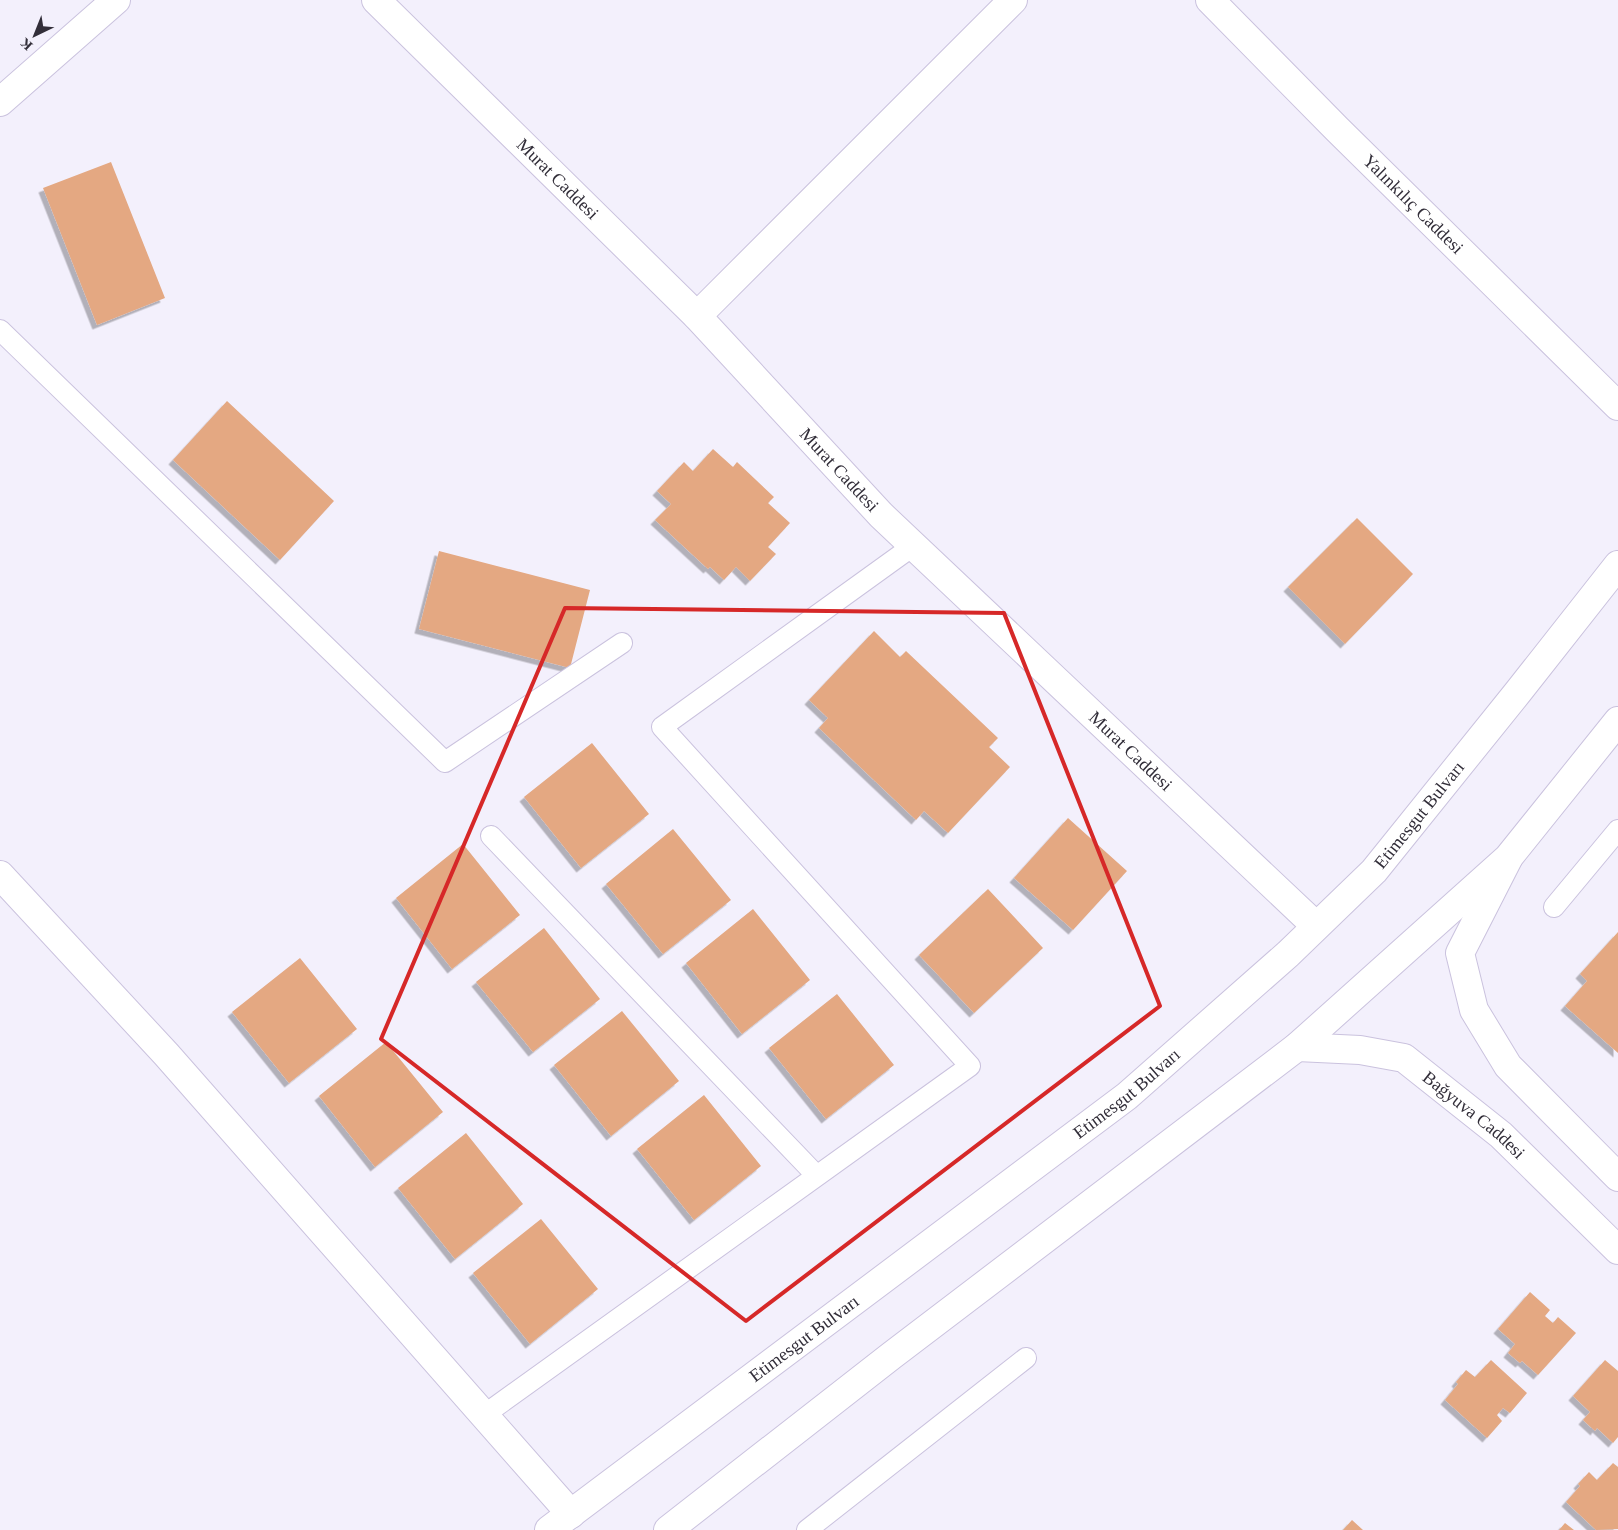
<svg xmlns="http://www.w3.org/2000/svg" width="1618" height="1530" font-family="'Times New Roman',serif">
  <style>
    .building { fill: #e4a882; filter: url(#shadow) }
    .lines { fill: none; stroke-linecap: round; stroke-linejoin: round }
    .lane-casing { stroke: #cac2de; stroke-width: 22 }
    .street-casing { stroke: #cac2de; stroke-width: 30 }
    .secondary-casing { stroke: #cac2de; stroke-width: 30 }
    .primary-casing { stroke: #cac2de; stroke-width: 30 }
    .lane { stroke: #fff; stroke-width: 20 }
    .street { stroke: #fff; stroke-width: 28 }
    .secondary { stroke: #fff; stroke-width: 28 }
    .primary { stroke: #fff; stroke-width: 28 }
    .marked { fill: none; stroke: #d62828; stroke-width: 4; stroke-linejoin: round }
    .labels { text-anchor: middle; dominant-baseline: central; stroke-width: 4.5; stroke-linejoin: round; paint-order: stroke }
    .street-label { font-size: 18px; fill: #322e39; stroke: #f3f0fc }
  </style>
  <defs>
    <filter id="shadow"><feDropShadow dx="-4.5" dy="4.5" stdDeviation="0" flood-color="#0004"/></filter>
  </defs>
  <rect width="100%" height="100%" fill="#f3f0fc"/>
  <path class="building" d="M111,162l54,136 -68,27 -54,-137z
    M227,401l107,100 -54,59 -107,-100z
    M713,449l20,18 4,-5 37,35 -6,6 22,20 -22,24 8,7 -26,27 -14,-14 -12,13 -14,-13 -2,2 -53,-49 16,-16 -14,-13 27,-29 9,9z
    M1357,518l56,56 -68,70 -57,-57z
    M439,551l151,39 -20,78 -151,-39z
    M874,631l26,26 6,-6 92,87 -9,9 21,20 -62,66 -24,-22 -8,9 -97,-92 9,-10 -19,-18z
    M592,743l57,71 -68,54 -57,-71z
    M1068,818l59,53 -54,59 -59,-52z
    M673,829l58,71 -68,54 -57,-70z
    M463,844l57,71 -68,54 -56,-71z
    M988,889l55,59 -69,65 -55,-58z
    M753,909l57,71 -68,54 -56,-71z
    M544,928l56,71 -67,53 -57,-70z
    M1618,932v121l-53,-47 22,-25 -7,-7z
    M300,958l57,71 -68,54 -57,-71z
    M837,994l57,71 -68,54 -57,-71z
    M622,1011l57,70 -68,55 -57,-71z
    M386,1042l57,70 -68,55 -56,-71z
    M704,1095l57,71 -67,54 -57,-71z
    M466,1133l57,71 -68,55 -57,-71z
    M541,1219l57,70 -68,55 -57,-71z
    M1530,1292l20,18 -5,6 8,7 5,-6 18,16 -38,42 -16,-14 -2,2 -12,-10 7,-9 -17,-15z
    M1491,1360l36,33 -17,20 -7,-5 -6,7 5,6 -15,17 -42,-38 13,-16 -2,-2 10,-12 9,7z
    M1605,1360l13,11v66l-5,6 -16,-15 -2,3 -12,-11 7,-8 -17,-16z
    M1613,1463l5,4v62l-22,1 -30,-28 14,-16 -2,-2 11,-12 8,8z
    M1352,1520l11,10h-20z
    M1565,1523l9,7h-15z"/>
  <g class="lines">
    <g class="lane-casing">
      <path id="lane" d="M0,330l445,432 177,-119
        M491,836l326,340
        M1554,907l64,-77
        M484,1415l486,-349 -308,-339 251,-181
        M807,1530l219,-172"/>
    </g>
    <g class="street-casing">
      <g id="street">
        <path id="s1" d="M376,0l321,316 184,199 435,411"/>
        <path id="s2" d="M1210,0l127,129 281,277"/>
        <path d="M0,102l116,-102"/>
        <path d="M697,316l316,-316"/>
        <path d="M0,875l166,179 405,460"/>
      </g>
    </g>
    <g class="secondary-casing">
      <g id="secondary">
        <path d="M1508,859l-48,94 14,57 34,56 110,111"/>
        <path id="s3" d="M1297,1047l63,3 44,8 97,77 117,115"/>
      </g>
    </g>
    <g class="primary-casing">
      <g id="primary">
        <path id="s4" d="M549,1530l578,-434 161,-142 86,-83 144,-179 100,-127"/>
        <path d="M668,1530l223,-174 406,-309 211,-189 110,-137"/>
      </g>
    </g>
    <use href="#lane" class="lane"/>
    <use href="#street" class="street"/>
    <use href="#secondary" class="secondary"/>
    <use href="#primary" class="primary"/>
  </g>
  <path class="marked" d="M565,608l439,5 156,393 -414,315 -365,-282z"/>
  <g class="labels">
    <g class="street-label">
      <text stroke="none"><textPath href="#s1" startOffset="255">Murat Caddesi</textPath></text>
      <text stroke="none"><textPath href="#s2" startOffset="288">Yalınkılıç Caddesi</textPath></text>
      <text stroke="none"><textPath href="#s1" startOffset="660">Murat Caddesi</textPath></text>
      <text stroke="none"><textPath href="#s1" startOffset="1065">Murat Caddesi</textPath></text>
      <text stroke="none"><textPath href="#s4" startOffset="1129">Etimesgut Bulvarı</textPath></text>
      <text stroke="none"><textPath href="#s4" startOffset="724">Etimesgut Bulvarı</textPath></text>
      <text stroke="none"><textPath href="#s3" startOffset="198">Bağyuva Caddesi</textPath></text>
      <text stroke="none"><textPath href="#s4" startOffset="319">Etimesgut Bulvarı</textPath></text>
    </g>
  </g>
  <g transform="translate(35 35) rotate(223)" stroke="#f3f0fc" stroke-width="4" paint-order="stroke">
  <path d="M0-4L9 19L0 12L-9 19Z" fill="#322e39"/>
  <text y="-8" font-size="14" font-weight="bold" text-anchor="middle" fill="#322e39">K</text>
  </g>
</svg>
